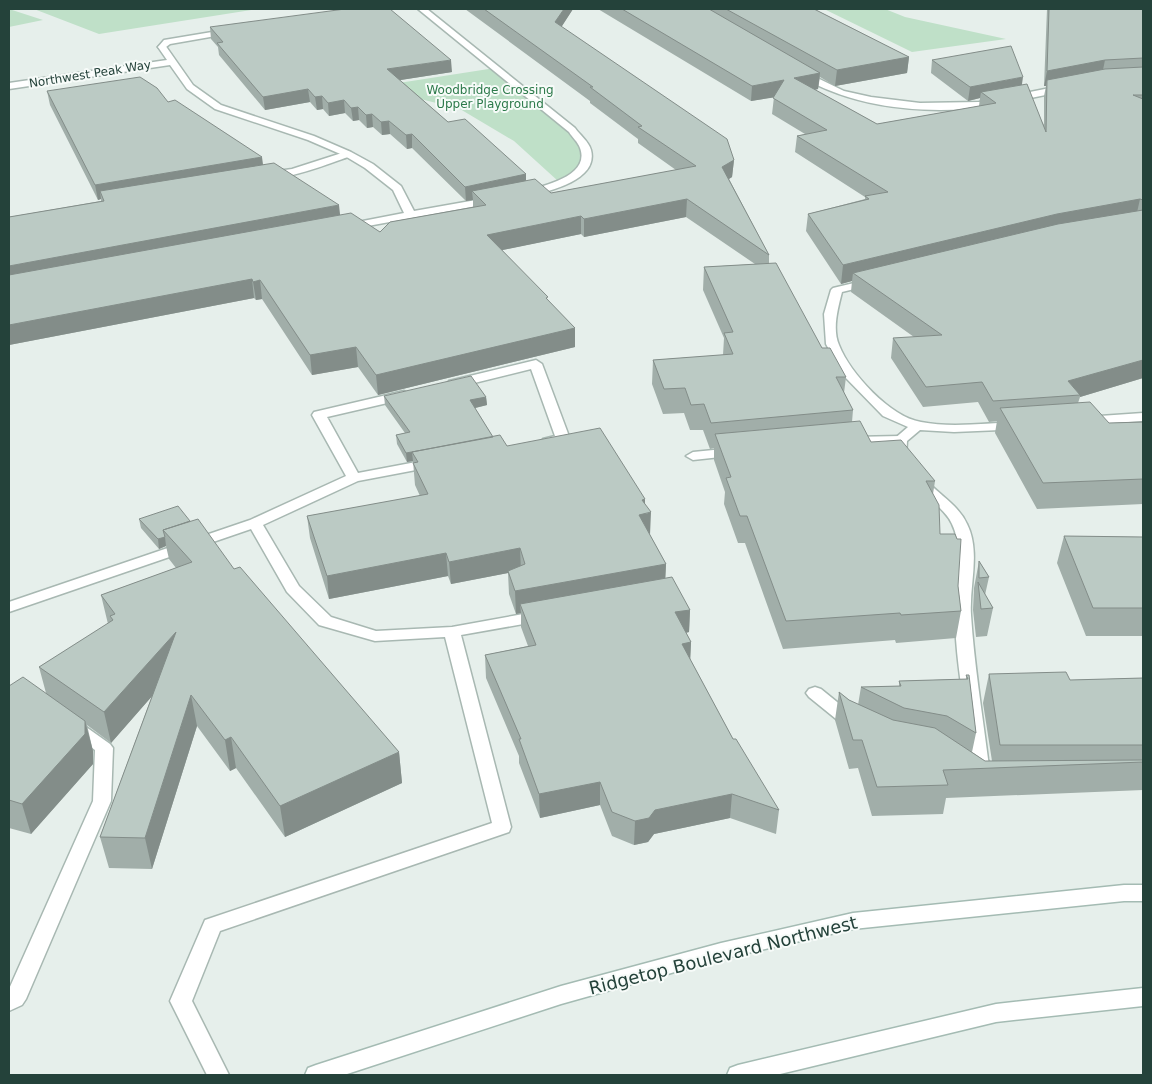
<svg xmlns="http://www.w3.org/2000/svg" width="1152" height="1084" font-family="'DejaVu Sans',sans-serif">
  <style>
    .green { fill: #bfe0c8 }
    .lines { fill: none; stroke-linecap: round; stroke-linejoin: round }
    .service-casing { stroke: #a8b8b2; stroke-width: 3 }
    .minor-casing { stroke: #a8b8b2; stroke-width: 3 }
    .secondary-casing { stroke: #a4bbb3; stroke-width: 3 }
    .service { fill: #fff; fill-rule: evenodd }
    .minor { fill: #fff; fill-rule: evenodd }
    .secondary { fill: #fff; fill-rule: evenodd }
    .wall { fill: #a1aea9 }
    .shaded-wall { fill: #838d89 }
    .building { fill: #bbcac4; stroke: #838d89 }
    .labels { text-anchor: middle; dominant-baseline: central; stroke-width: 4; stroke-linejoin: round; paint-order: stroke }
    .far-street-label { font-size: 12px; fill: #24423a; stroke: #f7fbf9 }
    .far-park-label { font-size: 12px; fill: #2d7a4b; stroke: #f7fbf9 }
    .near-street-label { font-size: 18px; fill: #24423a; stroke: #f7fbf9 }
  </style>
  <rect width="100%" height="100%" fill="#e6efeb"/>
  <path class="green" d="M9,9l34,11 -34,7z
    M34,9h223l-158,25z
    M824,9h61l20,8 101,22 -94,13z
    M495,68l77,62 14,19 -3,20 -25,12 -44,-40 -54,-32 -87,-22z"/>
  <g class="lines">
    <g class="service-casing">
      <path id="service" d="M230,29h3v4l-63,11 -8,6 -4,-3 6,-7z
        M348,151l5,3 -2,2c-15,5 -74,29 -86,19l5,-3 22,-3z
        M536,360l6,4 28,75 -2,3 -20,4 -7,-4 2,-3 12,-3 -24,-67 -77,19 -6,-4 1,-3z
        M404,391l7,4 -2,3 -82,19 31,56 74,-14 7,4 -2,3 -79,15 -95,44 36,61 32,31 45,14 76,-4 88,-16 6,1 2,4 -2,4 -85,15 50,192 -2,5 -289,99 -28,70 37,74h-22l-37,-74 35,-81 287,-97 -47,-186 -70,4 -56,-16 -32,-33 -36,-63 -242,83v-10l241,-82 96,-44 -34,-61 2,-3z
        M900,436l7,4 -2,3 -53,2 -7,-4 7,-4z
        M734,448l5,1 2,3 -2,3 -46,5 -7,-4 7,-4z
        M73,720l6,2 31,22 3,4 -2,53 -85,198 -4,6 -13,6v-22l84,-188 2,-51 -28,-20 -3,-4 3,-4z"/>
    </g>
    <g class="minor-casing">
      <path id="minor" d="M418,9h9l148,119c5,7 14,14 16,22 8,31 -45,42 -66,47l-4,-1 -1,-2 1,-2c19,-5 70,-15 59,-44 -2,-6 -8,-11 -11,-16z
        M162,44l3,1 28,40 28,20 93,31 37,16 22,12 28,22 13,25 79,-14 5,3 -5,3 -147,27 -4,-1 -1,-2 1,-2 62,-12 -11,-23 -28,-22 -20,-12 -37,-16 -93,-31 -28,-20 -17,-24 -161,24v-6l158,-23 -9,-13z
        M803,71l41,20 27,6 49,6 59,-1 86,-17 4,3 -4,3c-32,6 -65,15 -98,18 -57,4 -118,-4 -167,-33l-1,-2z
        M871,279l4,1 2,2 -2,2 -33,8c-4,16 -10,37 -3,53 11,28 51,72 82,77 30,6 65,1 96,0l5,1 2,3 -2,3 -68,3 -34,-2 -13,11 -1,16 2,3 -2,3h-10l-4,-6 1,-17 15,-13 -25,-11 -40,-41 -17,-31 -2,-30 7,-24 2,-2z
        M1143,413v8l-58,4 -7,-4 7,-4z
        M923,481l5,1c13,14 31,24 39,42 14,28 2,61 4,91 3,48 11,96 17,144l4,18 -3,5 -6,1 -6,-1c-10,-17 -9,-42 -11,-60 -5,-39 -12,-79 -11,-119 0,-26 9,-54 -3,-79 -7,-16 -26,-25 -36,-39l2,-3z
        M815,687l6,2 37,30 3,4 -3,4 -6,2 -6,-2 -37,-30 -3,-4 3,-4z"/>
    </g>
    <g class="secondary-casing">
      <path id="secondary" d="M1124,885h19v16h-19l-271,28 -132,30 -160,45 -217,71h-39l3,-7 8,-3 245,-79 160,-43 132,-30z
        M1143,988v18l-147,16 -220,53h-49l3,-7 8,-3 258,-61z"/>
    </g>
    <use href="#service" class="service"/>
    <use href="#minor" class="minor"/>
    <use href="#secondary" class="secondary"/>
  </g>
  <path class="wall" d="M465,9h108l-12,18 173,133 -2,17 -3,2 40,76v9l53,84 24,29 -2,16 9,17 -1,12 19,20 64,39 -2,13 7,40 18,52 3,25 -5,27 -60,5 -1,-3 -112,9 -38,-106h-7l-14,-39 1,-12 -11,-32v-12l-4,1 -7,-19h-13l-6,-17 -21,1 -11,-30 1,-24 70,-5 1,-17 -21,-48 1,-23 51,-3 -69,-47 -102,20 -3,-3 -79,16 46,51 27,27v19l-197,48 -20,-28 -46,8 -50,-76 -6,1 -2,-2 -245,47v-128l92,-16v-2l-3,1 -48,-95 -3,-14 121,11 172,113 40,17 93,-25v-7l-7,1 -54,-53 -5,1 -17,-15 -8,1 -9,-8 -6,1 -8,-8 -6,1 -8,-8 -16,3 -6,-7 -6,1 -7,-8 -45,8 -46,-55 -1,-8 -7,-8 -1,-12 242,45 -52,8 48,42 78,52v7l25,12 125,-23 -38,-27v-4l-48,-36v-2z
    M598,9h216l95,48 -2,16 -72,13 -15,-9 -2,12 -3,1 62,34 102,-18 1,-8 -12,3 -37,-28 1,-13 90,25 22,40v-29l2,-10h-2l3,-77h96v369l-63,19 -2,6 31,20 34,-1v82l-106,5 -42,-76 2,-12 -8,1 -11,-20 -55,5 -32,-49 2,-20 21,-1 -63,-45 1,-11 -11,3 -35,-53 2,-17 57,-15v-2l-70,-45 2,-16 8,-2 -33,-20 2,-17 -23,4z
    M384,396l102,1 1,8 -12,3 18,29 14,9 138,58 5,31 16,29 -1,14 25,32 -1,22 -3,1 5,9 -1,17 43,80 46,71 -3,24 -46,-16 -76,16 -6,8 -14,3 -22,-9 -12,-31 -60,13 -21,-55v-7l-33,-78 -1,-23 43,-9 -7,-19v-14l-5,1 -7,-20 -1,-21 -57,11 -3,-8 -119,23 -19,-61 -3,-22 113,-20 -5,-11 -2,-24 -6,1 -10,-18 -1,-9 9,-2 -20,-28z
    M139,519l51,2 209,231 3,31 -117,54 -49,-69 -6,3 -33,-45 -45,143 -43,-1 -9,-31 52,-141 -41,47 -24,-18 6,26v13l-62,70 -22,-6v-142l37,7 -7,-26 69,-43 -7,-29 75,-27 -7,-9 -3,-13 -7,3 -18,-21z
    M1064,536l79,1v99h-57l-29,-73z
    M979,561l10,16 -4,18 8,13 -6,28 -11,1 -3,-27 1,-22z
    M989,674l81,6 73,-2v112l-197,8 -3,16 -71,2 -14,-48 -9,1 -14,-49 4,-28 10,8 9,5 3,-18 38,-1v-5l67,-2v-4h3l7,58 -4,19 13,9h7l-9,-58z"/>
  <path class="shaded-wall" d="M564,9h9l-18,28v-15z
    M909,57l-2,16 -72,13 2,-16z
    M451,60l1,12 -64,10 -1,-13z
    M1105,60l-3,15 -55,5 -1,6h-2l3,-15z
    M820,73l-2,16 -25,5 1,-16z
    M1023,77l-2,14 -40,1 -1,6 -12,3 2,-14z
    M784,80l-1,16 -32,5 1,-15z
    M308,89l2,13 -45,8 -2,-13z
    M322,96l1,13 -6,1 -2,-13z
    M344,100l1,13 -16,3 -1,-13z
    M358,107l1,13 -6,1 -2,-13z
    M372,114l1,13 -6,1 -1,-13z
    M389,121l1,13 -8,1 -1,-13z
    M412,134v14l-5,1 -1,-14z
    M262,157l2,15 -164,19 1,8 -3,1 -3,-15z
    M734,160l-2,17 -11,7 1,-17z
    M526,174v14l-54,3 1,9 -7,1 -1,-14z
    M687,199l-1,18 -102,20v-18z
    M1140,199l-4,18 -283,56 -1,8 -11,3 2,-19 214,-51z
    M339,205l2,18 -332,62v-19z
    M581,216v18l-93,19 -1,-18z
    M252,279l2,19 -245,47v-20z
    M260,280l2,19 -6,1 -3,-18z
    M575,328v19l-197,48 -2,-20z
    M356,347l2,20 -46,8 -2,-20z
    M1143,360v18l-63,19v-2l-12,-14z
    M486,397l1,8 -16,4 -1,-9z
    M493,437l-81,15 1,9 -6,1 -1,-9z
    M645,499v15l6,-2 -1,23 -11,-20 3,-15z
    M165,537l1,9 -7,3 -1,-10z
    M520,548l1,23h-13v2l-57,11 -2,-22z
    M446,553l2,23 -119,23 -2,-23z
    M666,564l-1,23 -145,17 1,9 -5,1 -1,-23z
    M690,610l-1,22 -15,3 1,-23z
    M176,632l6,30 -71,81 -7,-31z
    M691,642l-1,23 -8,-21z
    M191,695l6,31 -45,143 -7,-31z
    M85,721l8,30v13l-62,70 -9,-30z
    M231,737l5,31 -6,3 -5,-31z
    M399,752l3,31 -117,54 -5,-31z
    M600,782v23l-60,13 -1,-24z
    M732,794l-2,24 -76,16 -6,8 -14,3 1,-24 20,-11z"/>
  <path class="building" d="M345,9h45l61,51 -64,9 61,53 17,-3 61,55 -61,13 -53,-53 -6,1 -17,-14 -8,1 -9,-8 -6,1 -8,-8 -7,1 -7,-8 -16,3 -6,-7 -7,1 -7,-8 -45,8 -46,-54 6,-1 -13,-15z
    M484,9h80l-9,13 172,117 7,21 -12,7 47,88 -82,-56 -103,20 -3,-3 -94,19 61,62 -2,1 29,30 -199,47 -20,-28 -46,8 -50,-75 -7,2 -1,-3 -243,46v-50l342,-62 29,19 10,-10 96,-17 -14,-14 63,-12 16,14 145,-27 -58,-39 4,-1 -52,-39h3z
    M622,9h87l111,64 -26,5 83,46 119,-21 -15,-11 46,-8 19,48 1,-52 58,-11 38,-2v28h-10l10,4v101l-3,-1 -83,15 -214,51 -35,-51 61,-15 -4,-3 23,-4 -91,-56 30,-6 -54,-32 11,-18 -32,6z
    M726,9h88l95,48 -72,13z
    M1049,9h94v49l-38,2 -58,11z
    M1011,46l12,31 -53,10 -38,-27z
    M140,77l17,11 11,14 7,-2 87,57 -167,28 -48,-94z
    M274,163l65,42 -330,61v-49l95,-16 -4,-10z
    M1143,210v150l-75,21 12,14 -87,6 -11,-19 -56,5 -33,-49 49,-3 -89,-62 205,-49z
    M776,263l46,85h8l16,29h-10l17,33 -142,13 -7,-19 -13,1 -6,-17 -21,1 -11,-29 80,-6 -9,-21 9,-1 -29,-65z
    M471,376l15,21 -16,3 23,37 -87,16 -10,-18 14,-3 -26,-36z
    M1090,402l19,21 34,-1v57l-100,4 -43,-75z
    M860,421l11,21 30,-2 34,41h-9l13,24 1,29h15l2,5h4l-3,47 3,25 -60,4 -1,-2 -114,8 -39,-105h-7l-14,-38 5,-1 -16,-43z
    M600,428l45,71 -3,1 9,12 -12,3 27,49 -151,27 -7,-20 17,-7 -5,-16 -71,14 -3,-9 -119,23 -20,-60 121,-22 -15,-31 5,-1 -6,-10 88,-17 7,11z
    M178,506l12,15 -27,9 2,7 -7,2 -19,-20z
    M198,519l36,50 6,-2 159,185 -119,54 -49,-69 -6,3 -34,-45 -46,143 -45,-1 76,-205 -72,80 -65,-45 74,-47 -3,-4 5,-2 -14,-19 91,-33 -29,-32z
    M1064,536l79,1v71h-50z
    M979,561l10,16 -10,1z
    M672,577l18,33 -15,2 16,30 -9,2 51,95h3l43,71 -47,-16 -77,16 -6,8 -14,3 -23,-9 -12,-30 -61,12 -20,-55h2l-36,-84 51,-10 -16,-41z
    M978,582l15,26 -12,1z
    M1066,672l4,8 73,-2v67h-143l-11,-71z
    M966,675h3l7,58 -29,-17 -43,-8 -43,-21 40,-1 -2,-5 69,-2z
    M23,677l62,44v13l-63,70 -13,-4v-114z
    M839,692l10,8 44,20 42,8 50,33 158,-1v2l-200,8 5,15 -71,2 -15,-47h-9z"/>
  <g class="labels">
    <g class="far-street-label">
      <text transform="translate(90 74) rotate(-9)">Northwest Peak Way</text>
    </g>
    <g class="far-park-label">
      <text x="490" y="90">Woodbridge Crossing<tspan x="490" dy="14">Upper Playground</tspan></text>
    </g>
    <g class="near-street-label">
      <text transform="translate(723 955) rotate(-14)">Ridgetop Boulevard Northwest</text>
    </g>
  </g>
  <rect width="1152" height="1084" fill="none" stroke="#24423a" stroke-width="20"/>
</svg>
